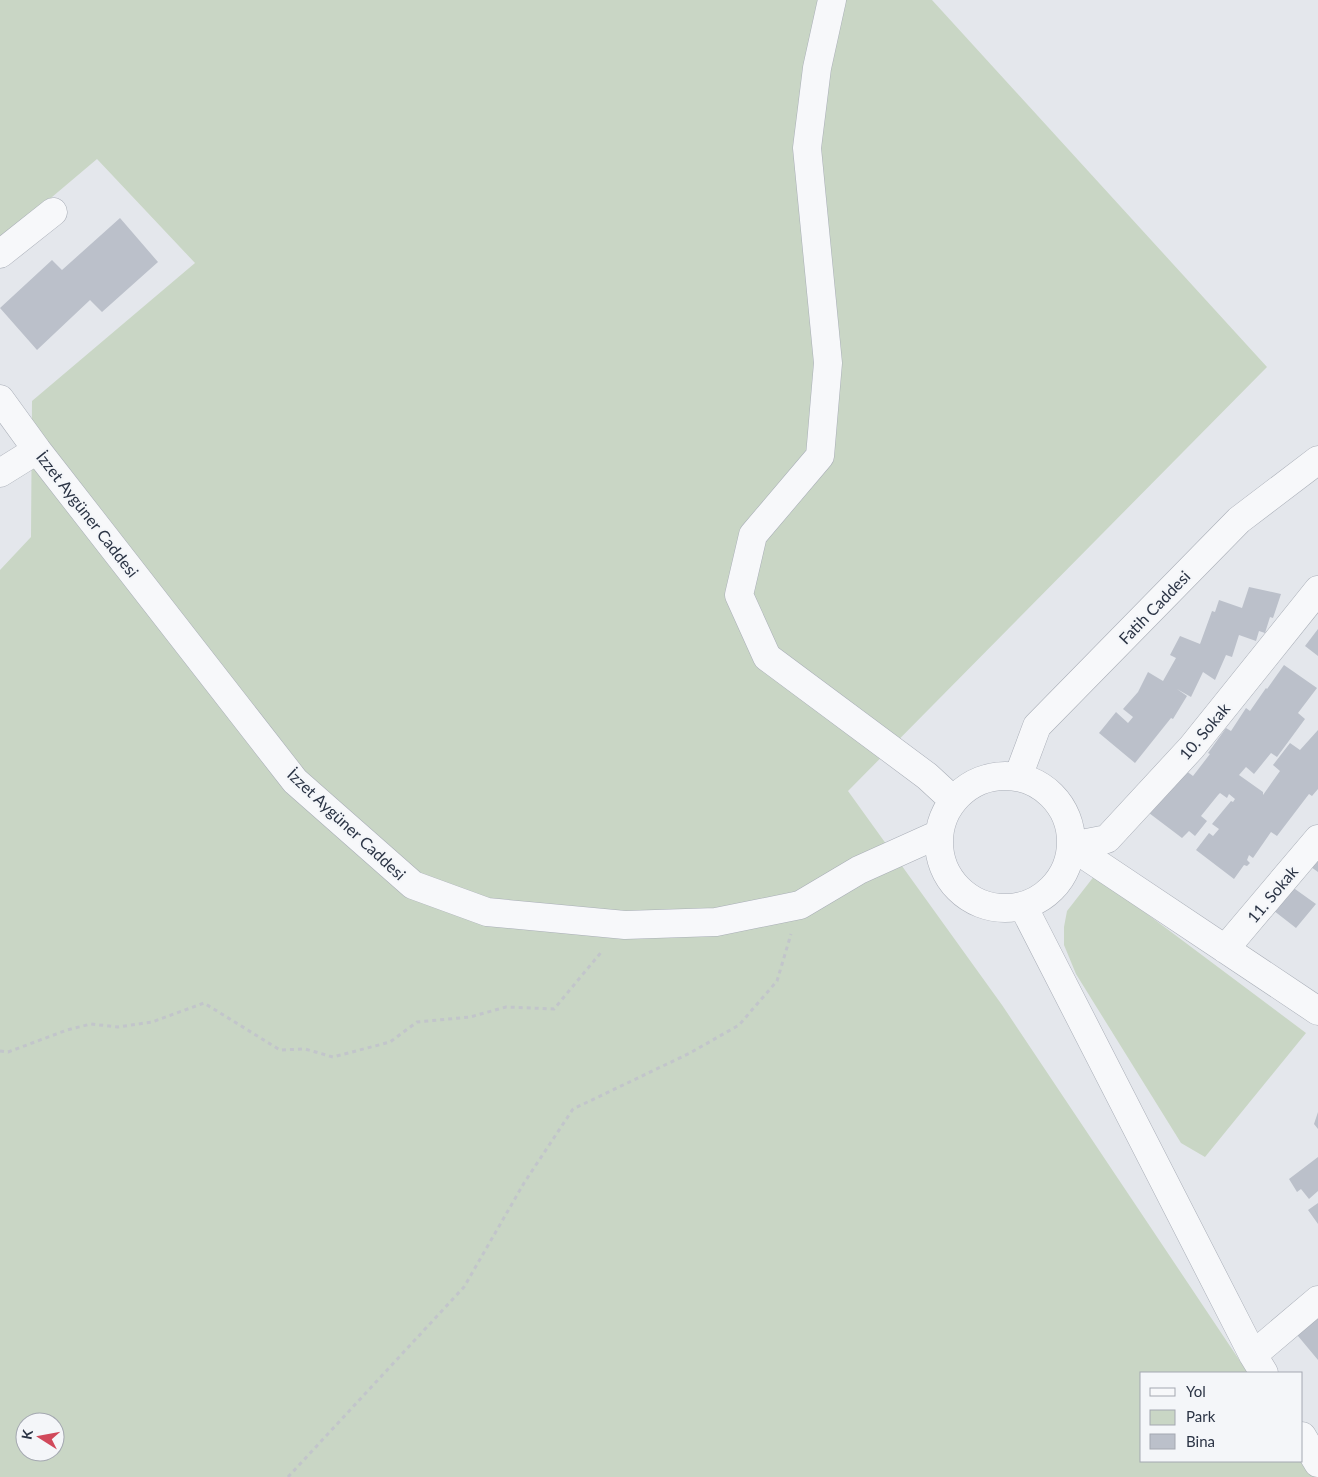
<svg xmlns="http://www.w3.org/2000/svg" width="1318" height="1477" font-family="Lato,sans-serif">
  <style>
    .green { fill: #c9d6c5; fill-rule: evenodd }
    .building { fill: #bbc0ca }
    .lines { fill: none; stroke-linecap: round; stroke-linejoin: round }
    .minor-casing { stroke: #a9aeb7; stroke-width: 29 }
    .path { stroke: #c2c5cb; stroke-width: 3; stroke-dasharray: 4 4; stroke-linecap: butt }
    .minor { stroke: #f7f8fa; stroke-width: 28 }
    .labels { text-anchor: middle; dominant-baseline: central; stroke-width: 4; stroke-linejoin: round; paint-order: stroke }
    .street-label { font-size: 16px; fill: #2b3445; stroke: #f4f6f9 }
  </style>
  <rect width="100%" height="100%" fill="#e4e7ec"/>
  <path class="green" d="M0,0h932l335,367 -419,424 154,214 246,368h-106v88h160v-8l16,24h-1318v-907l31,-33 1,-136 163,-138 -98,-104 -97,82zM25,1422h30v30h-30z
    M1095,875l211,158 -101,124 -24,-14 -105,-169 -12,-29v-18l3,-16z"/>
  <path class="building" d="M120,218l38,44 -56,50 -12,-12 -53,50 -37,-42 52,-48 10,10z
    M1249,587l32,7 -8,24 -3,-1 -5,16 -6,-2 -3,10 -17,-6 -7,22 -6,-2 -11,25 -12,-8 -12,25 -14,-8 10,7 -14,23 -2,-1 -36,45 -36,-30 17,-21 12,11 5,-6 -10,-8 15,-17 10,-20 15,9 13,-23 -6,-3 10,-19 20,8 12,-33 3,1 4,-12 23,8z
    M1318,629v27l-13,-10z
    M1284,665l33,23 -19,25 7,6 -28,38 -6,-4 -17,21 -8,-7 -7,8 24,17v3l17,-24 -7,-6 17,-22 10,7 18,-20v59l-6,7 -3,-2 -32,42 -6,-4 -18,26 -4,-3 -2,5 3,3 -3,3 -3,-1 -10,14 -38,-29 13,-17 4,3 6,-7 -7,-5 19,-23 2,1 2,-3 -6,-5 -2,4 -7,-5 -2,2 -17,21 6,5 -12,15 -6,-5 -7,7 -33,-25 36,-43 8,6 17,-22 -2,-1 18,-25 5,3 15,-23 4,3 16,-23 1,1z
    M1318,847v25l-7,-5z
    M1288,884l28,20 -20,24 -27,-21z
    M1318,1112v17l-4,-5z
    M1318,1157v34l-9,8 -8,-10 -4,3 -8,-13z
    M1318,1203v21l-10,-14z
    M1318,1309v51l-25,-30z"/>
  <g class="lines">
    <g class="minor-casing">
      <path id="minor" d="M832,0l-15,68 -10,80 21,215 -8,93 -67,79 -14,60 28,62 160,119 26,24
        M0,254l53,-42
        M0,399l37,51 258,331 118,104 74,27 138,13 91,-3 84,-17 59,-35 80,-36
        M0,473l37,-23
        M939 842a66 66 0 1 1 132 0a66 66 0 1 1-132 0Z
        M1018,777l19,-51 202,-206 79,-60
        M1071,846l36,-7 85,-92 126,-157
        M1071,846l247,165
        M1023,906l230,449 11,18
        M1225,949l93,-110
        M1253,1355l65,-55
        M1302,1436l16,27"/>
    </g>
    <path class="path" d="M0,1051l8,1 59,-22 24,-6 27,3 34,-5 52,-19 76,47 25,-1 28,8 57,-15 27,-20 53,-5 36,-10 48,2 49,-59
      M288,1477l176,-190 60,-104 49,-74 117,-56 49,-28 38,-44 14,-47"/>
    <use href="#minor" class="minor"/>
  </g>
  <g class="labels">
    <g class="street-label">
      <text transform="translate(88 514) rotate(52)">İzzet Aygüner Caddesi</text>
      <text transform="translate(1154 607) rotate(-46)">Fatih Caddesi</text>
      <text transform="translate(1204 731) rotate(-50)">10. Sokak</text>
      <text transform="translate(347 824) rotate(43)">İzzet Aygüner Caddesi</text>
      <text transform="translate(1272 894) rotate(-50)">11. Sokak</text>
    </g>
  </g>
  <rect x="1140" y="1372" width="162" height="90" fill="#f4f6f9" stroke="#a4a8b1"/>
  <rect x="1150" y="1388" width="25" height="8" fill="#f7f8fa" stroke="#a4a8b1"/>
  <text x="1186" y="1397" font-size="15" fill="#2b3445">Yol</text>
  <rect x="1150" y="1410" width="25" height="15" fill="#c9d6c5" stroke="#a4a8b1"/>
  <text x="1186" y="1422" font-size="15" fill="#2b3445">Park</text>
  <rect x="1150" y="1434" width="25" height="15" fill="#bbc0ca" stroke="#a4a8b1"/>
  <text x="1186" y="1447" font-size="15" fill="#2b3445">Bina</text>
  <g transform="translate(40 1437) rotate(281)"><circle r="24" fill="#f4f6f9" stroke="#a4a8b1"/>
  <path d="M0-4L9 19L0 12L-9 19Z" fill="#d1495b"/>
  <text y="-8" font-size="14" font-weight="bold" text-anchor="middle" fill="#2b3445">K</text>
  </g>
</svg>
